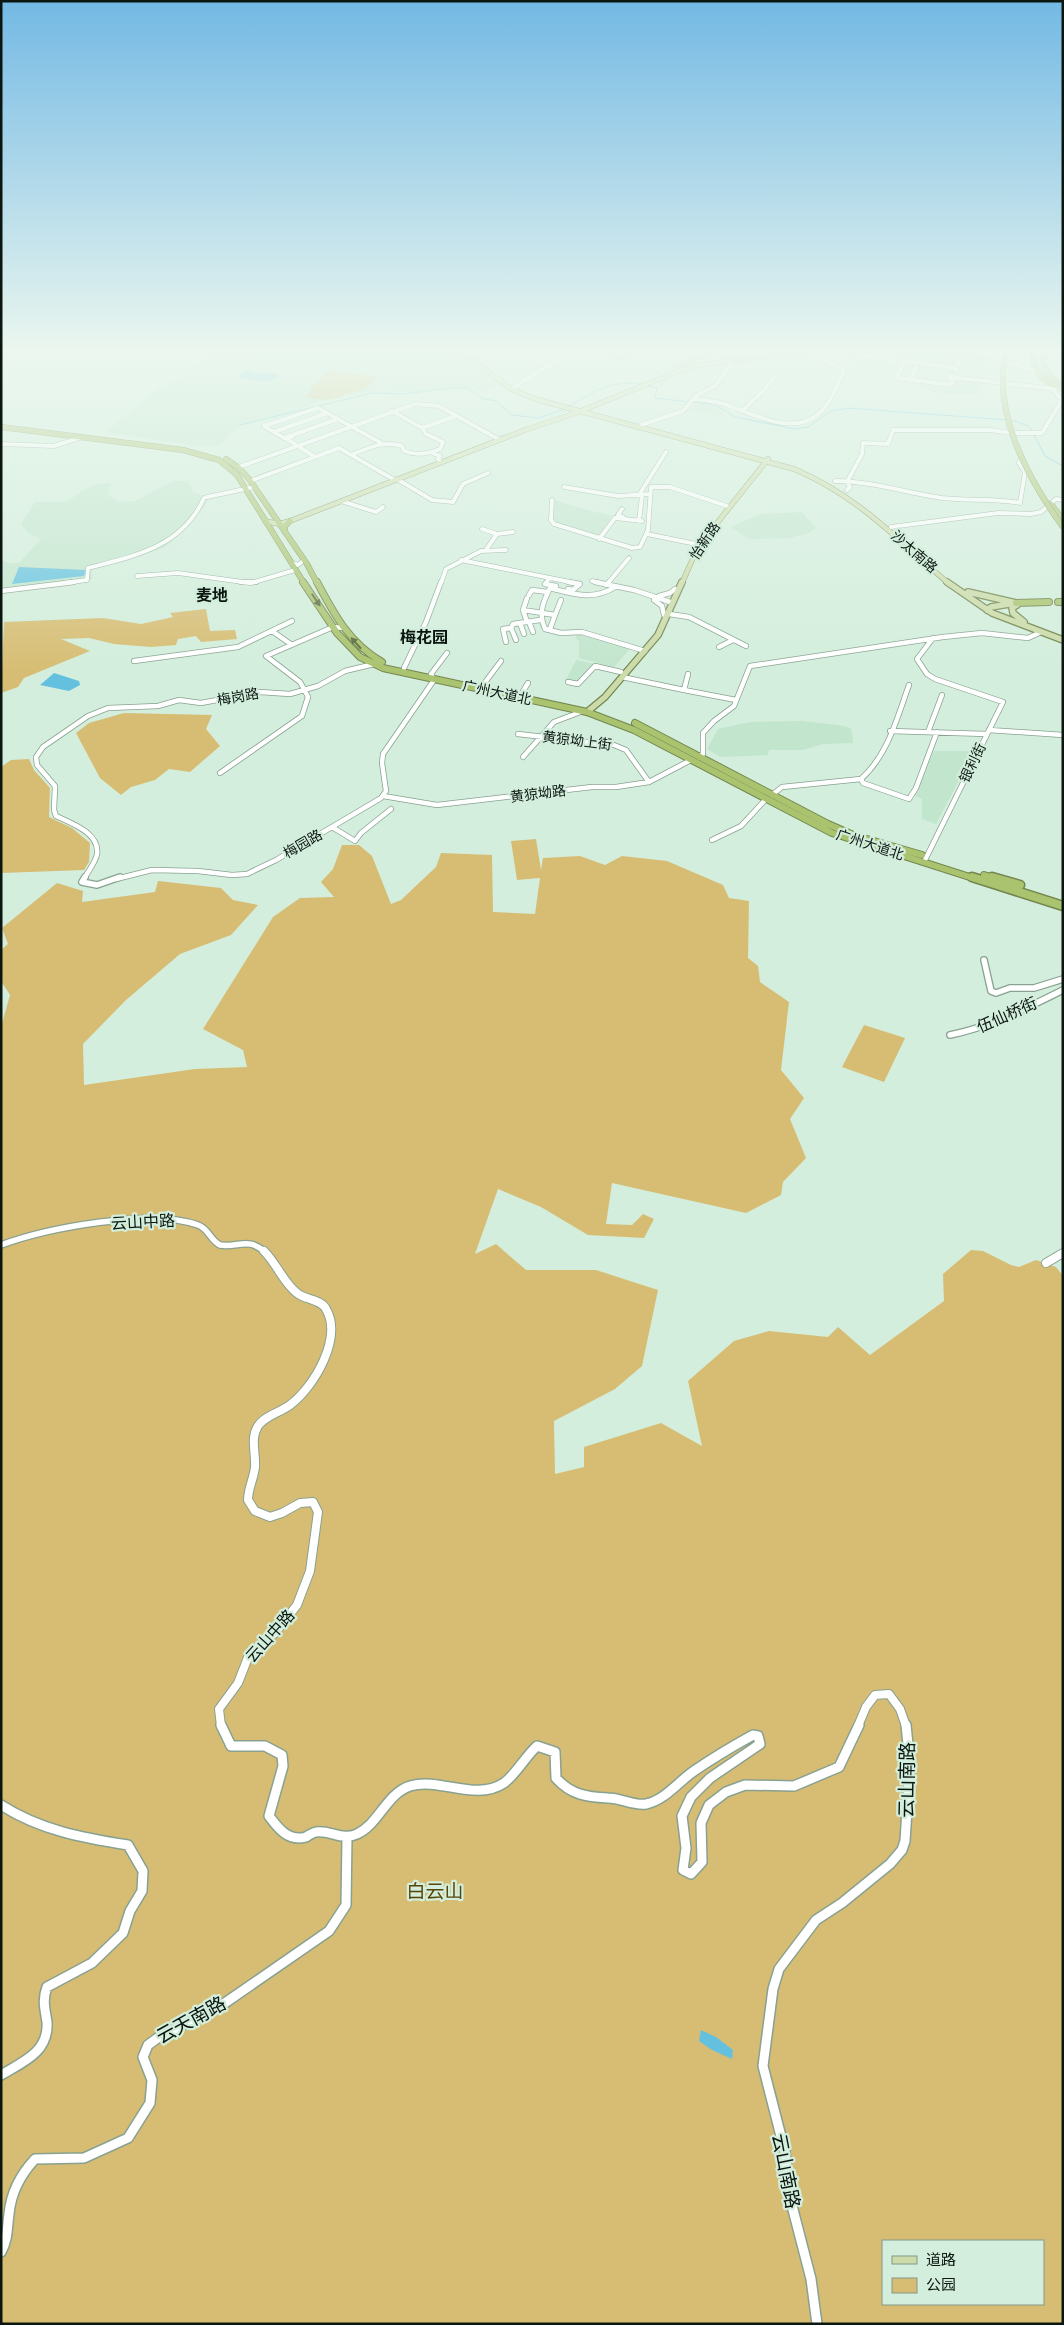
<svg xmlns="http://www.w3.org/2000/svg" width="1064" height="2325" font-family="'Fira Sans Condensed','Noto Sans SC',sans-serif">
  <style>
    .built { fill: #c2e5cd }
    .green { fill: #d7bd73; fill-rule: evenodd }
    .water { fill: #63c1df }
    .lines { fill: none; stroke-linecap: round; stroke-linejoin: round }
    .stream { stroke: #63c1df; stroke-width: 1 }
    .minor-far4-casing { stroke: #88a190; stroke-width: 5 }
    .minor-far3-casing { stroke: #88a190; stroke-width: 6 }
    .minor-far2-casing { stroke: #88a190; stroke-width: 8 }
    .minor-far1-casing { stroke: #88a190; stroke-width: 10 }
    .minor-casing { stroke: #88a190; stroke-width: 12 }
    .major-far1-casing { stroke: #73864e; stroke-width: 5.5 }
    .major-casing { stroke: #73864e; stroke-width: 8 }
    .highway-far2-casing { stroke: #73864e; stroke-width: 6 }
    .highway-far1-casing { stroke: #73864e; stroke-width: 8 }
    .highway-casing { stroke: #73864e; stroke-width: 11 }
    .minor-far4 { stroke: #fff; stroke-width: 4 }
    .minor-far3 { stroke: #fff; stroke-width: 4.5 }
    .minor-far2 { stroke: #fff; stroke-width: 5.5 }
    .minor-far1 { stroke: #fff; stroke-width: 8 }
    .minor { stroke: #fff; stroke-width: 9 }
    .major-far1 { stroke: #ccdba9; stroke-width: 4.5 }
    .major { stroke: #ccdba9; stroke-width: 5.5 }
    .highway-far2 { stroke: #aac36f; stroke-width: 5 }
    .highway-far1 { stroke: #aac36f; stroke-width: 6 }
    .highway { stroke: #aac36f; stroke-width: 8 }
    .highway-bridge-casing { stroke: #73864e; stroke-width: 6; stroke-linecap: butt }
    .highway-bridge { stroke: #aac36f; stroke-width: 5 }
    .oneway { fill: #5b6c40 }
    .labels { text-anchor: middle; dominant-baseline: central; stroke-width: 4.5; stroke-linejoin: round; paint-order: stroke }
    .far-street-label { font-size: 14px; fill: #0c1610; stroke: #d3eedc }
    .far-quarter-label { font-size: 16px; font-weight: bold; fill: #0c1610; stroke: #d3eedc }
    .street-label { font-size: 16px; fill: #0c1610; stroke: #d3eedc }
    .near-street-label { font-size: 19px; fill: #0c1610; stroke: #d3eedc }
    .near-park-label { font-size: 19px; fill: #584509; stroke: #d3eedc }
  </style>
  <rect width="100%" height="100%" fill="#d3eedc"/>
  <path class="built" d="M214,349h232l18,9 35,26 -13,8 -14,-4 -61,4 -34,-2 -56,11 -31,12 -50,12 -21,21h-24l-90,-14 55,-45 17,-7 34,-25z
    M855,349h74l60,9 -12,36h-35l-93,-29z
    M695,403l25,6 4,5 -3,2 -31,-6z
    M174,481h14l5,11 14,5v6l-22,27 -21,18 -73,21 1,10 -91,10v-29l8,3h10l22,-24 -13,-6 -7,-9 14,-22h31l26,-17 20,-2 -4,11 10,8 17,-1z
    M555,500l21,7 36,9 -13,21 -47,-16z
    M802,512l14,16 -7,5 -20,5 -40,1 -18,-12 29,-13z
    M578,634l52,15 -16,18 -35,-9v-17l-4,-3z
    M576,660l18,4 -16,19 -12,-3z
    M802,721l36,4 13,3 2,15 -30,1 -20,6h-34l-1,5 -47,2 -14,-8 11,-20 32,-7z
    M934,751h37l-15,35 -20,38 -14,-5v-20l-7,-3z"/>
  <path class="green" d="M329,370l48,7 -13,13 -19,4 -3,3 -20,3 -17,-3 7,-7 -3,-1z
    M206,609l4,22 25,-1 2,9 -36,3 -5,-6 -18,3 -2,6 -25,2 -37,-3 -25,-6 -28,1 29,12 -66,27 -6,9 -17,6 3,-71 99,-4 38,6 32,-7 -3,-4z
    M124,713l88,2 -6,14 14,17 -30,26 -21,-3 -14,11 -24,7 -10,8 -21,-17 -24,-45 13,-10z
    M29,759l5,11 16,18 -1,29 23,11 18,15 -1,19 -5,8 -83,3v-106l10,-7z
    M536,839l5,31 2,-12 37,-2 25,9 17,-9 45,5 56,24 6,13 20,3 -1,57 10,8 2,16 29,20 -8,68 23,28 -14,21 16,39 -23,24 -2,13 -35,18 -134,-30 -6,41 26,1 11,-11 11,5 -10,19 -56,-3 -47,-28 -43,-18 -23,65 21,-10 30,26h70l62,20 -16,76 -27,23 -61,32 1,53 29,-7v-20l77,-24 41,23 -14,-65 46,-40 35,-10 59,6 10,-10 32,28 74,-54 -1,-27 28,-24 12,1 28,14 8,2 17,-7 20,7 7,9v1048h-1062v-1297l9,-32 -9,-14v-31l7,-6 -6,-16 55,-45 26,8 -1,11 73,-10 3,-11 63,7 12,12 25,5 -27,30 -51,19 -54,46 -43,44 1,41 111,-16 52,-2 -4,-17 -40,-21 70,-112 27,-19 34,-1 -13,-15 12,-13 9,-24h17l13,11 19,48 10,-4 35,-33 5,-14 51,2 1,57 42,2 5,-36 -23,2 -6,-39zM883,2241h160v63h-160z
    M864,1025l41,13 -21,44 -42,-15z"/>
  <path class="water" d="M247,370l9,3h20l4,3c-10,9 -25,4 -39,2l-3,-4z
    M19,567l67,3 -2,6 -72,8z
    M54,673l25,8 1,4 -11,6 -29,-6z
    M701,2030l15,7 17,13 -1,9 -20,-9 -13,-9z"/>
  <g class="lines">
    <path class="stream" d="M600,349l9,6 38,10 15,11
      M665,378l-1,5 -7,5 -2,10 54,6 10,3 16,10 60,12 13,-2 23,-16 17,-3 159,12
      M647,386l10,2
      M568,407c23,-14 44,-28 72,-23
      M1011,420l18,6 16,30 18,10
      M240,425l132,-32 32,1 46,-6h17l17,11 12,2 16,14 27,3 26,-9"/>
    <g class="minor-far4-casing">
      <path id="minor-far4" d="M12,349l26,4 17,-4
        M505,349l46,17
        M862,349l-2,6 97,13
        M972,349l65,23
        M1,350l4,-1
        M904,361l-7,17 54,7 2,-6
        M956,370l5,-13
        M950,376l8,2h-9z
        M958,378l98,11
        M911,380l6,-17
        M511,389l59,-37 -13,-3
        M694,399c10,1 20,2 30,5 27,9 65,31 92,12 14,-10 21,-31 28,-46l-37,-18
        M318,408l9,5 -53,19 -10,-6z
        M392,411l30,17 34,-12
        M742,411l23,-22 11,-15
        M327,413l54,30
        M641,425l42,-14 13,-15 19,-10 18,-25
        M274,432l10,6 54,-19
        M292,437l-5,2 28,18
        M1,444l53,2 28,-9
        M432,453l8,3 -2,3 2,2
        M351,455c17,-7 33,-15 51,-9l2,5c12,5 24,3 36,-2l3,-7 -17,-8 -4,-6
        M239,467l176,-63 24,2 59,33
        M397,479l35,21 21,2 10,-18 25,-11
        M250,481l89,-33 54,31
        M835,481c37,0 71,12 107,17 26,3 52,0 78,5l5,-31 -6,-9 3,-6 -3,-4
        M847,482l15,-28 1,-11 25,1 5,-14h97l21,3h31l20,-33 -9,-10
        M847,482l3,5 -3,3
        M564,487l54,9 32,-2
        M207,497l47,-10
        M552,500l-1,20 3,4 78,24 8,-1 8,-17 3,-43h19l57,19
        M341,501l35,11 7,-5
        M622,509l-4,6 5,2
        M639,521l3,-25 -3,-1 27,-43
        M891,527l107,-14 33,1 10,-2 15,-13 7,1
        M482,529l15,5 16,-2
        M647,534l49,10
        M599,539l16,-21 27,3
        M486,550l11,-16
        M461,560l114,23
        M291,563l7,2 6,-5
        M137,576l41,-3 72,10
        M592,581l9,2
        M64,583l23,-3 1,-12c47,-12 94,-21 116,-70
        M251,583l44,-13
        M441,583l5,-14 35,-18 25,-1
        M546,583l3,-5
        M608,583l21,-25"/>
    </g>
    <g class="minor-far3-casing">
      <path id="minor-far3" d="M241,582h15
        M547,582l-2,2 11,2
        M595,582l39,8 39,13
        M606,585l3,-3
        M615,587c-22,14 -41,7 -65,1 -7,14 -12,26 -5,41l16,4 21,-1 63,19
        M568,589l5,1 7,-6 -12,-2
        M1,591l73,-9
        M529,595l3,-5 16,2
        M659,596l11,-3 5,-4
        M654,600l8,6 2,9
        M523,610l4,-12
        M669,614l20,3 57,29
        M555,615l6,-15
        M527,622l-4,-12 32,5 -5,14
        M529,622l4,10
        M520,623l4,11
        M511,628l5,12
        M272,631l20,14
        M506,642l-3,-13 8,-1 2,-4 27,-4
        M719,647l14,-7
        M134,661l104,-14 54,-26
        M404,668l22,-46 15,-40
        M622,677l62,13 4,-16
        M568,682l10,2 17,-18 26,6
        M483,685l18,-24
        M304,689l-4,-7 -34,-26 67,-29 11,1
        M684,690l52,10
        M522,693l6,-10
        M989,730l74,5
        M890,731l97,3
        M928,732l14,-37
        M518,734l96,11 12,5 23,32
        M523,757l31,-35 29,-11
        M699,757l4,-3v-21l11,-12 20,-15 16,-40 193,-29 39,-4 46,5 13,-6
        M220,773l82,-57 6,-19 -4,-8
        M861,779l2,4 46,16 7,-11 21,-56
        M772,795l10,-8 79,-8c27,-24 36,-61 48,-94
        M383,796l54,9 155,-18h24l33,-5 40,-21
        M332,827l23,14 6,-8 30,-24
        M712,840l29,-14 25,-27
        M924,862l79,-160 -68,-23 -8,-5 -10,-15 16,-21
        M84,879c4,-8 12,-17 13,-25 3,-21 -26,-31 -41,-38l-2,-6 1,-24 -18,-21 -1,-8 7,-10 45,-31 20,-8 50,-2 21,-6 22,3 59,-11 30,2 28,-8 27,-15 29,-7
        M116,879l36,-9 46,1 34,4 15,-1 29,-14 105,-62 5,-7 -4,-28 1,-9 51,-74 -3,-6 16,-21"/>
    </g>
    <g class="minor-far2-casing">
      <path id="minor-far2" d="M85,877l-3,5 15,3 23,-8
        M984,960l7,31 5,2 14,-5h24l29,-9
        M950,1035c40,-8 77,-27 113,-45
        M1,1245c46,-17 151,-37 197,-20 11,4 12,15 22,20 19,3 28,-9 46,8"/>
    </g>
    <g class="minor-far1-casing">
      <path id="minor-far1" d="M1046,1263l17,-10
        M221,1726l-2,-17 19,-26 11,-28 26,-22 22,-28 13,-34 8,-59 -5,-10 -13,1 -18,10 -12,4 -15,-6 -7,-11c0,-12 6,-22 7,-33 1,-14 -5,-29 3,-41 6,-10 23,-14 32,-21 24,-18 53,-67 36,-96 -5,-10 -21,-9 -29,-16 -14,-11 -20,-29 -33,-42
        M858,1726l8,-19 9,-12 14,-1 11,15 6,17"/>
    </g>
    <g class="minor-casing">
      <path id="minor" d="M221,1725l10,21h34l17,9 1,11 -14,50c9,12 19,26 37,21 3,-2 6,-4 10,-5 15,-2 26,9 41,2 22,-10 29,-40 53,-48 30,-9 65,16 94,-3 13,-10 21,-26 33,-37l18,6 1,26c15,17 31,19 52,20 13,0 26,8 38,6 19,-4 32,-22 48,-33 19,-13 39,-25 59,-36l5,1 2,8 -50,34 -19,19 -9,19 4,32 -3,22 8,4 11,-12 -1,-39 8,-18 17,-13 19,-7 49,1 45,-19 20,-42
        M1,1805c39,25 82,33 127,40l15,26 -1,20 -12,20 -7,22 -31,30 -45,24c-5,13 -2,22 0,35 2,30 -24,40 -46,53
        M1,2252c7,-12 6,-24 8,-38 2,-21 12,-40 26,-55l49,-1 44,-20 22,-35 2,-23 -9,-23 5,-12 11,-8 63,-32 107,-74 17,-26 1,-68
        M817,2324l-6,-45 -21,-81 -5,-46 -22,-86 10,-77 6,-20 37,-49 26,-17 48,-39 12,-14 3,-9 5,-77 -4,-39"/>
    </g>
    <g class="major-far1-casing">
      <path id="major-far1" d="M449,349l23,11 41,30 22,9 259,70c64,27 103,70 154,114
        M676,368l38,-19
        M265,521l14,3 11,-3 235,-91 51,-17 103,-42 21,-6 122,-16
        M682,583l16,-36 70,-88"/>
    </g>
    <g class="major-casing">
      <path id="major" d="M947,582l45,31 71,27
        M968,592l48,11
        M1017,605l-5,3 1,5 11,9
        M987,610l4,-3 18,-3
        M587,712l18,-15 53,-62 24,-53"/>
    </g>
    <g class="highway-far2-casing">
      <path id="highway-far2" d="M1035,349c-7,21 10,33 28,40
        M1046,349c-7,15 1,24 12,34
        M1,427l182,23 36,10 18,15 67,108
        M226,459l13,9 10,11 58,85 10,19
        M1051,504l12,16
        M285,532v-6l5,-5"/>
    </g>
    <g class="highway-far1-casing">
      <path id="highway-far1" d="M303,582l34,51 23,24 23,11 204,44 47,18 198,103 144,46
        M317,582c17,32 32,61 65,80
        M1058,602h5
        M1016,603l33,-1
        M635,723l193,101 25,11 69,20
        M984,875l13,4"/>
    </g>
    <g class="highway-casing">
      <path id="highway" d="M972,877l91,29
        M992,877l28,8"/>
    </g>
    <use href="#minor-far4" class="minor-far4"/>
    <use href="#minor-far3" class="minor-far3"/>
    <use href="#minor-far2" class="minor-far2"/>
    <use href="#minor-far1" class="minor-far1"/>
    <use href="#minor" class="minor"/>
    <use href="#major-far1" class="major-far1"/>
    <use href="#major" class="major"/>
    <use href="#highway-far2" class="highway-far2"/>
    <use href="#highway-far1" class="highway-far1"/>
    <use href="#highway" class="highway"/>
    <g class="highway-bridge-casing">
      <path id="highway-bridge" d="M1007,349c-17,61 21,130 56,178"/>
    </g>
    <use href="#highway-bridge" class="highway-bridge"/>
  </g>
  <defs><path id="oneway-solid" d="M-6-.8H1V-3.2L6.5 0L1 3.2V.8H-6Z" transform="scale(1.25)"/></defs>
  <g class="oneway">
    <use href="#oneway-solid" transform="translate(316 600) rotate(56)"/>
    <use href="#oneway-solid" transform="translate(356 643) rotate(-132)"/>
  </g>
  <linearGradient id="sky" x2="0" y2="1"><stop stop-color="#73b9e4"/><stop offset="0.52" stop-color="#ebf7ef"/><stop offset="1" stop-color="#ebf7ef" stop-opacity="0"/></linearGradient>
  <rect width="1064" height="674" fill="url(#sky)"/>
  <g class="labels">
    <g class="far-street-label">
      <text transform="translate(705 541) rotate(-56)">怡新路</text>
      <text transform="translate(914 552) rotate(41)">沙太南路</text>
      <text transform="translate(497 693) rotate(12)">广州大道北</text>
      <text transform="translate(238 697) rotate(-10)">梅岗路</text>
      <text transform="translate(577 741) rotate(7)">黄猄坳上街</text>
      <text transform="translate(973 763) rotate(-64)">银利街</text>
      <text transform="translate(538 794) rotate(-7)">黄猄坳路</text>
      <text transform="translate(303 844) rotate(-30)">梅园路</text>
      <text transform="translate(870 845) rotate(18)">广州大道北</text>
    </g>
    <g class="far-quarter-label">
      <text x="212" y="595">麦地</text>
      <text x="424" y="637">梅花园</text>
    </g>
    <g class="street-label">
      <text transform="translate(1007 1015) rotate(-24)">伍仙桥街</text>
      <text transform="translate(143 1222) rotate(-3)">云山中路</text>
      <text transform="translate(270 1636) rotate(-48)">云山中路</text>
    </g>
    <g class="near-street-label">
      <text transform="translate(907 1780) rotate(-89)">云山南路</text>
      <text transform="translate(191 2020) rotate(-29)">云天南路</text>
      <text transform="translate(786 2171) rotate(79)">云山南路</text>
    </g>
    <g class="near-park-label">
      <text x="435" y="1891">白云山</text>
    </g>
  </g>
  <rect width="1064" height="2325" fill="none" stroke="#0c1610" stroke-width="5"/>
  <rect x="882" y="2240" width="162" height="65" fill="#d3eedc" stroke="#83988a"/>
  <rect x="892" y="2256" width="25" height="8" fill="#ccdba9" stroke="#83988a"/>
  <text x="926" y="2265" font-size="15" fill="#0c1610">道路</text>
  <rect x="892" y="2278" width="25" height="15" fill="#d7bd73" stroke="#83988a"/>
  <text x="926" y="2290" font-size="15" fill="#0c1610">公园</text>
</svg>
